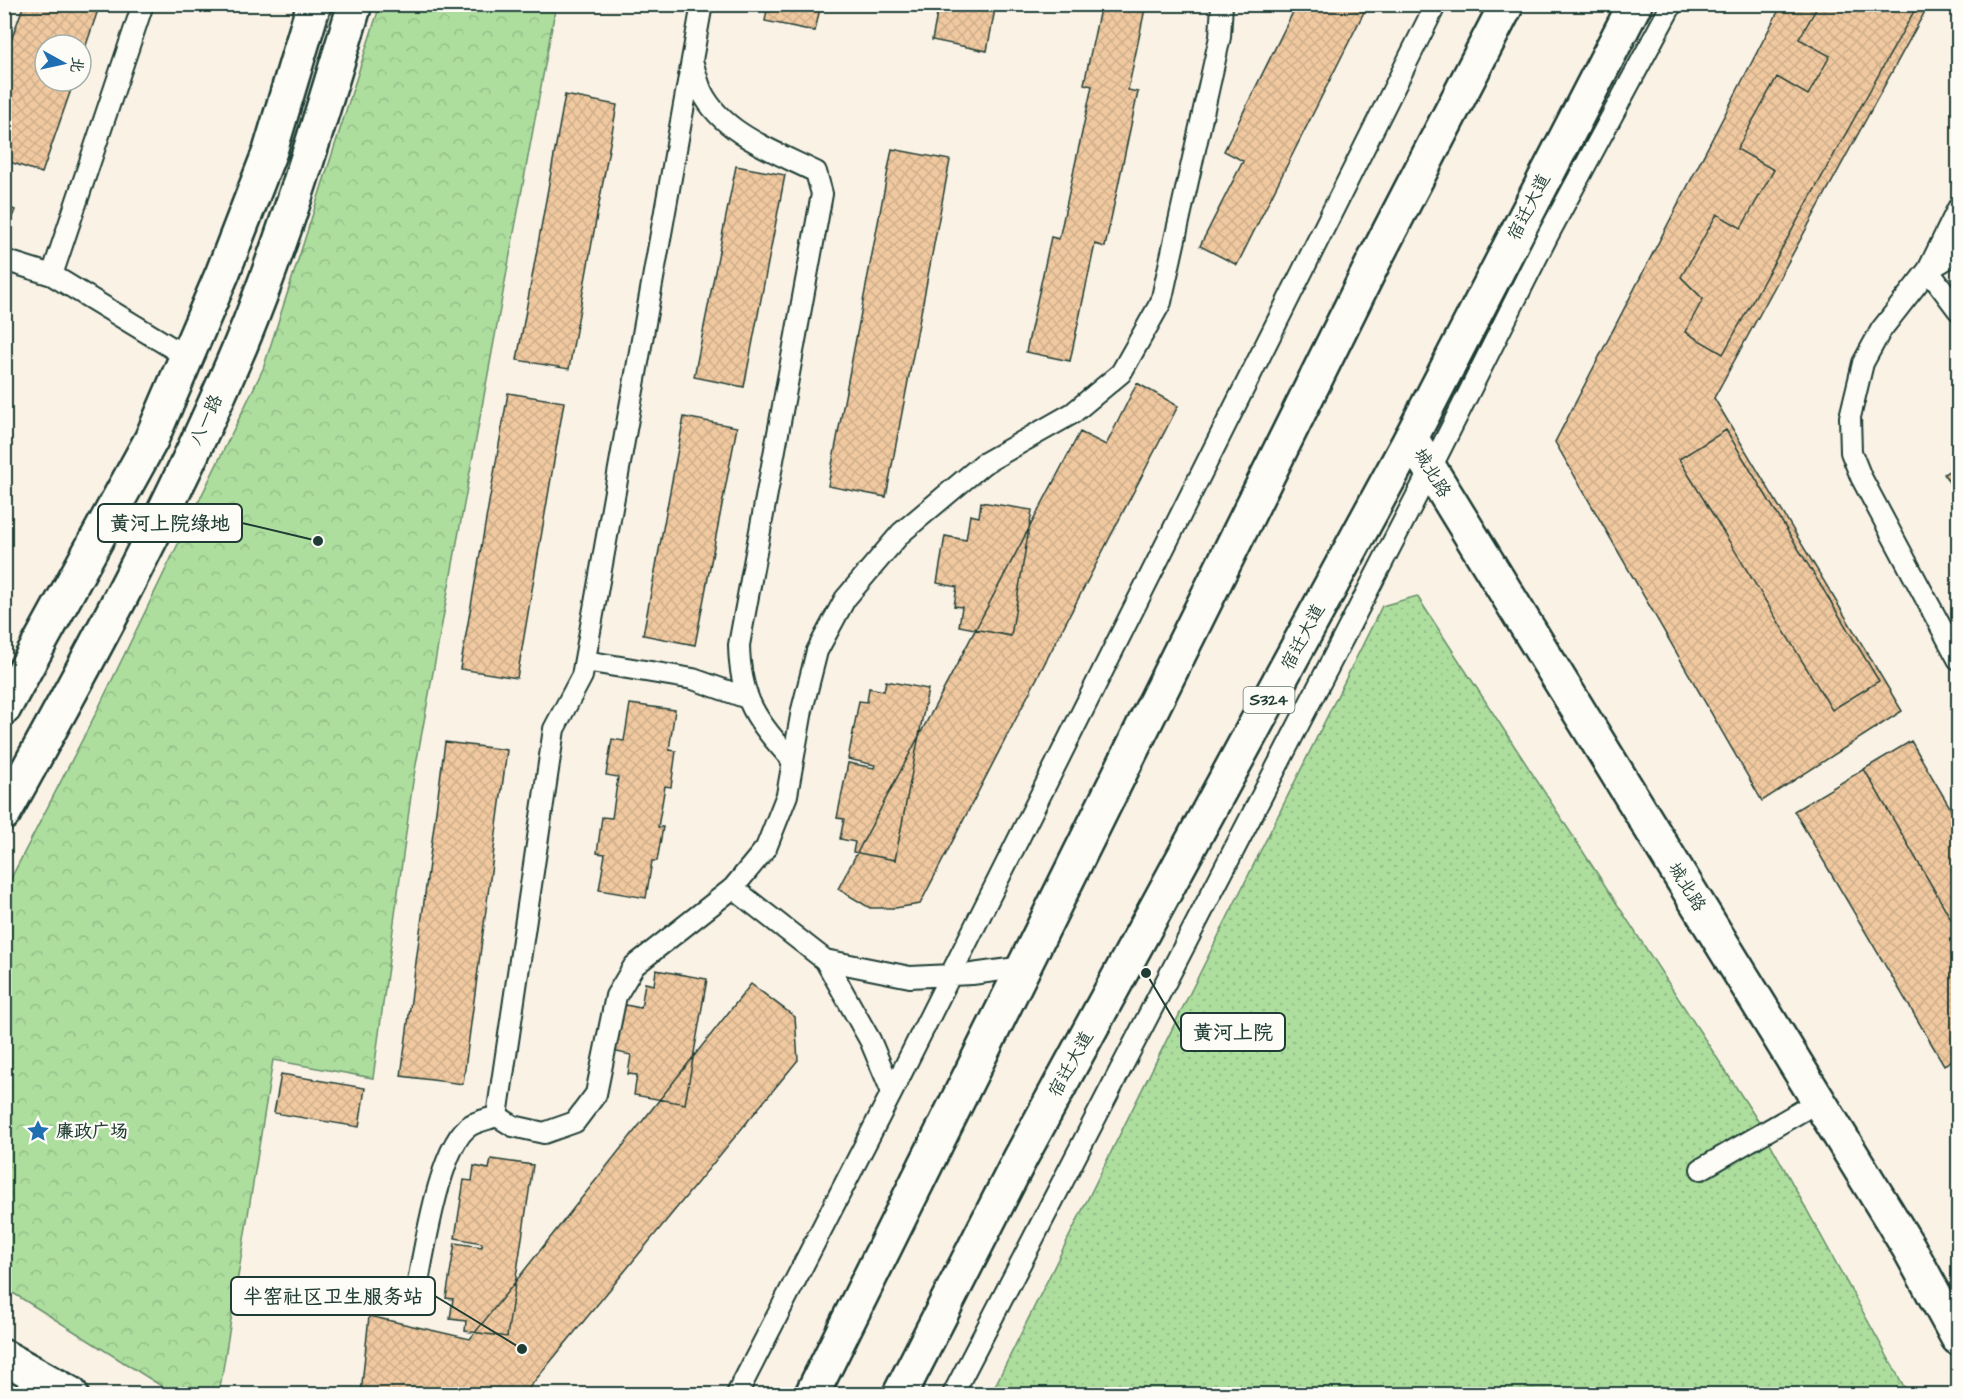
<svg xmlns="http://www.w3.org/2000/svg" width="1963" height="1399" font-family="'Architects Daughter','LXGW WenKai TC',sans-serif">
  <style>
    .grass { fill: url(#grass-dots); stroke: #668e69; stroke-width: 1.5 }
    .park { fill: url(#park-crowns); stroke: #668e69; stroke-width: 1.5 }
    .building { fill: url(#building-cross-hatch); stroke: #1f3d34; stroke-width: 1.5 }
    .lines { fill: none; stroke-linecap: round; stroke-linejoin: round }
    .service-casing { stroke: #1f3d34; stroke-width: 24 }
    .tertiary-casing { stroke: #1f3d34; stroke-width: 38 }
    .secondary-casing { stroke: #1f3d34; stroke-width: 38 }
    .primary-casing { stroke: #1f3d34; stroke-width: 38 }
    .service { stroke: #fdfcf7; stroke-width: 20 }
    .tertiary { stroke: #fdfcf7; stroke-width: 33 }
    .secondary { stroke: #fdfcf7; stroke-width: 33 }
    .primary { stroke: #fdfcf7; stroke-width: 33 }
    .labels { text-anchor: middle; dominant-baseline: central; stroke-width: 4.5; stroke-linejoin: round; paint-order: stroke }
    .shield { fill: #fdfcf7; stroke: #62766e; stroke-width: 1.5 }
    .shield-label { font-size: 16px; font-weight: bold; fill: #1f3d34 }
    .street-label { font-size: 18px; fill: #1f3d34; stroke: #fdfcf7 }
    .poi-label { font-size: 18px; font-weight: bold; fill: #1f3d34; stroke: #fdfcf7; text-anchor: start }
    .leader { fill: none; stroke: #1f3d34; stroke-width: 2 }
    .callout-dot { fill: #1f3d34; stroke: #fdfcf7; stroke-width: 2 }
    .callout { fill: #fdfcf7; stroke: #1f3d34; stroke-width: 2 }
    .callout-label { font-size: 20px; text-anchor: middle; font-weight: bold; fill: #1f3d34 }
  </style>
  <defs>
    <pattern id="grass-dots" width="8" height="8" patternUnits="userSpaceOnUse" patternTransform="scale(1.5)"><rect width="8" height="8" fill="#adde9e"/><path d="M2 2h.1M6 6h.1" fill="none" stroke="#94bf89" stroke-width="1.8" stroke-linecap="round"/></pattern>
    <pattern id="park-crowns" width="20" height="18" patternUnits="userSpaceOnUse" patternTransform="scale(1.5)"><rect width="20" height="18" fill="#adde9e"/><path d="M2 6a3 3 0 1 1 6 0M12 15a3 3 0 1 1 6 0" fill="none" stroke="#94bf89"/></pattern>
    <pattern id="building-cross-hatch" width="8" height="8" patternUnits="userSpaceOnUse" patternTransform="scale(1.5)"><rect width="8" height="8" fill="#f1c9a0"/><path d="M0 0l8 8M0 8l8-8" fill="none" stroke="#ceae8a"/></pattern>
  </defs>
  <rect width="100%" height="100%" fill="#fbf2e6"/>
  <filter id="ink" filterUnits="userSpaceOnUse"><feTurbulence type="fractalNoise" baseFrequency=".0167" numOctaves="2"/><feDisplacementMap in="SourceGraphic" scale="12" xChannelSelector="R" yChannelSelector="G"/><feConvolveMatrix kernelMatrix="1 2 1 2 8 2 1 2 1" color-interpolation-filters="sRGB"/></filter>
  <g filter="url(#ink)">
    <path class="grass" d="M1417,596l341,525 150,273h-917l391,-788z"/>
    <path class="park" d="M380,5h176l-143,776 -40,297 -100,-18 -54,334h-45l-169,-106v-398l91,-177 167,-344z"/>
    <path class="building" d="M24,4h76l-19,56v-15h-36v36h29l-32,92 -38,-13v-100z
      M768,4h53l-6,27 -50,-10z
      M939,4h57l-9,47 -55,-11z
      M1101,4h45l-18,86 10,2 -33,155 -10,-3 -25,117 -44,-9 25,-115 8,2 33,-153 -8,-2z
      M1297,4h71l-131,261 -37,-19 43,-85 -19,-10z
      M1782,4h147l-215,394 188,313 -140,90 -207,-359z
      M1819,4h99l-195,350 -38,-22 18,-33 -22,-22 36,-63 24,14 33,-58 -37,-21 40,-72 31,18 22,-39 -31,-17z
      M565,95l52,10 -48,264 -52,-9z
      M892,149l58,11 -64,337 -58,-11z
      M736,166l49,9 -41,212 -50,-10z
      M4,206l11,4 -11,27z
      M1137,383l41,23 -258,498 -25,4h-25l-32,-19 242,-457 26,13z
      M508,393l56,9 -47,276 -57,-9z
      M684,417l53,10 -42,218 -52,-10z
      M1726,430l153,251 -47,29 -153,-251z
      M1958,465v33l-14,-24z
      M981,502l51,8 -21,126 -52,-10 3,-19 -8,-1 3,-19 -20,-4 8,-47 21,4 4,-25 9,2z
      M886,681l42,8 -33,171 -42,-8 2,-10 -15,-3 4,-20 -7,-1 11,-55 26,5 1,-3 -27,-6 11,-58 8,1 2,-14 15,3z
      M630,704l45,6 -6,40 7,1 -5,36 -6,-1 -7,41h5l-6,34h-5l-6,37 -47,-8 6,-36 -8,-1 5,-36 10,1 6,-41 -12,-2 6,-36 12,2z
      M1911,741l47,80v110l-94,-162z
      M1911,741l47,80v236l-14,8 -150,-254z
      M445,742l62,8 -44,334 -62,-8z
      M656,970l51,9 -22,125 -51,-9 3,-20 -9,-1 3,-19 -19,-4 8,-47 21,4 4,-25 9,2z
      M751,984l44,33 3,43 -274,334h-163l8,-78 101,23z
      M281,1074l84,14 -6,39 -85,-14z
      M491,1159l42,6 -26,172 -42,-6 1,-10 -16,-2 3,-20 -7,-1 9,-55 27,4v-4l-27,-5 9,-58 8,1 2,-15 15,3z"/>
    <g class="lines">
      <g class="service-casing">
        <path id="service" d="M702,4l-120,672 -28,53 -57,387 16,10 31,7 31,-11 21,-28 20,-98 18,-30 99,-78 33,-40 21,-53 15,-85 15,-59 28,-52 56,-66 82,-69 90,-51 48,-40 40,-71 59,-265 2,-33
          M693,65c3,8 5,18 9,27 21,42 74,60 114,80l6,22 -83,451c1,55 18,76 54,116
          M1958,208l-30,62 30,40
          M1958,252l-30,18 -47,60 -18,33 -13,54 1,35 10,25 97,182
          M4,260l48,15 135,82
          M52,275l91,-271
          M585,661l108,18 54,19
          M733,888l92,72
          M892,1092l-22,-52 -45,-80 85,17 62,-3 52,-7
          M1701,1169l118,-68
          M417,1287c7,-34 23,-145 54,-162 7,-4 18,-6 26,-9
          M737,1394l155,-302 544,-1088
          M953,1394l477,-924 118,-235 124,-231"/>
      </g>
      <g class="tertiary-casing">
        <path id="tertiary" d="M1411,438l498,810 49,90
          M4,1357l67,37"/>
      </g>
      <g class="secondary-casing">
        <path id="secondary" d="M4,708l147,-268 72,-168 47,-121 44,-147
          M4,813c85,-153 169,-308 237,-469 46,-111 79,-225 114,-340"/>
      </g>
      <g class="primary-casing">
        <path id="primary" d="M812,1394l562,-1133 133,-257
          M900,1394l121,-237 390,-719 224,-434"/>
      </g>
      <use href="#service" class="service"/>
      <use href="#tertiary" class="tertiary"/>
      <use href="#secondary" class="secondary"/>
      <use href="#primary" class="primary"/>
    </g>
  </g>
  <defs>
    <g id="sight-bare" transform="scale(1.8)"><path d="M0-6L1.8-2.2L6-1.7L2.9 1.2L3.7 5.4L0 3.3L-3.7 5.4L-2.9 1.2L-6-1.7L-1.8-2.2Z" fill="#1f6fb2" stroke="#fdfcf7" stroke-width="2.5" paint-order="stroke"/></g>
  </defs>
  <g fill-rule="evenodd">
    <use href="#sight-bare" x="38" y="1131"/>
  </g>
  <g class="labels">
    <rect class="shield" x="1243.5" y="687" width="51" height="26" rx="4.5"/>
    <g class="shield-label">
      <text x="1269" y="700">S324</text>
    </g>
    <g class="street-label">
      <text transform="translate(1529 207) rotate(-63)">宿迁大道</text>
      <text transform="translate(206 420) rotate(-65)">八一路</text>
      <text transform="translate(1432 473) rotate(59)">城北路</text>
      <text transform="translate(1303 637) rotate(-62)">宿迁大道</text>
      <text transform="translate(1687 887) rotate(58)">城北路</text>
      <text transform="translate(1071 1064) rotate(-61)">宿迁大道</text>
    </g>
    <g class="poi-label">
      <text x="56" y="1131">廉政广场</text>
    </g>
  </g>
  <path class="leader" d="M318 541L242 523M1146 973L1181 1032M522 1349L435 1296"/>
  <g class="callout-dot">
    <circle cx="318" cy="541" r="6"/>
    <circle cx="1146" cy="973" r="6"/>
    <circle cx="522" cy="1349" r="6"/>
  </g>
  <g class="callout">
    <rect x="98" y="504" width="144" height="38" rx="6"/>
    <rect x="1181" y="1013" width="104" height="38" rx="6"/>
    <rect x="231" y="1277" width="204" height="38" rx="6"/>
  </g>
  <g class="callout-label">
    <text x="170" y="530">黄河上院绿地</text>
    <text x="1233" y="1039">黄河上院</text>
    <text x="333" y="1303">半窑社区卫生服务站</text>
  </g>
  <rect width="1963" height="1399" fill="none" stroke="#fdfcf7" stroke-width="24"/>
  <rect x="12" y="12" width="1939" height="1375" fill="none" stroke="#1f3d34" stroke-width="2" filter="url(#ink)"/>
  <g transform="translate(63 63) rotate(98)"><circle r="28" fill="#fdfcf7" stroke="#a4b0a9" stroke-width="1.5"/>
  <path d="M0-4.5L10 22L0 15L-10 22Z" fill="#1f6fb2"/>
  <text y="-9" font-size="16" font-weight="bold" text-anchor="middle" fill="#1f3d34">北</text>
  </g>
</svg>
